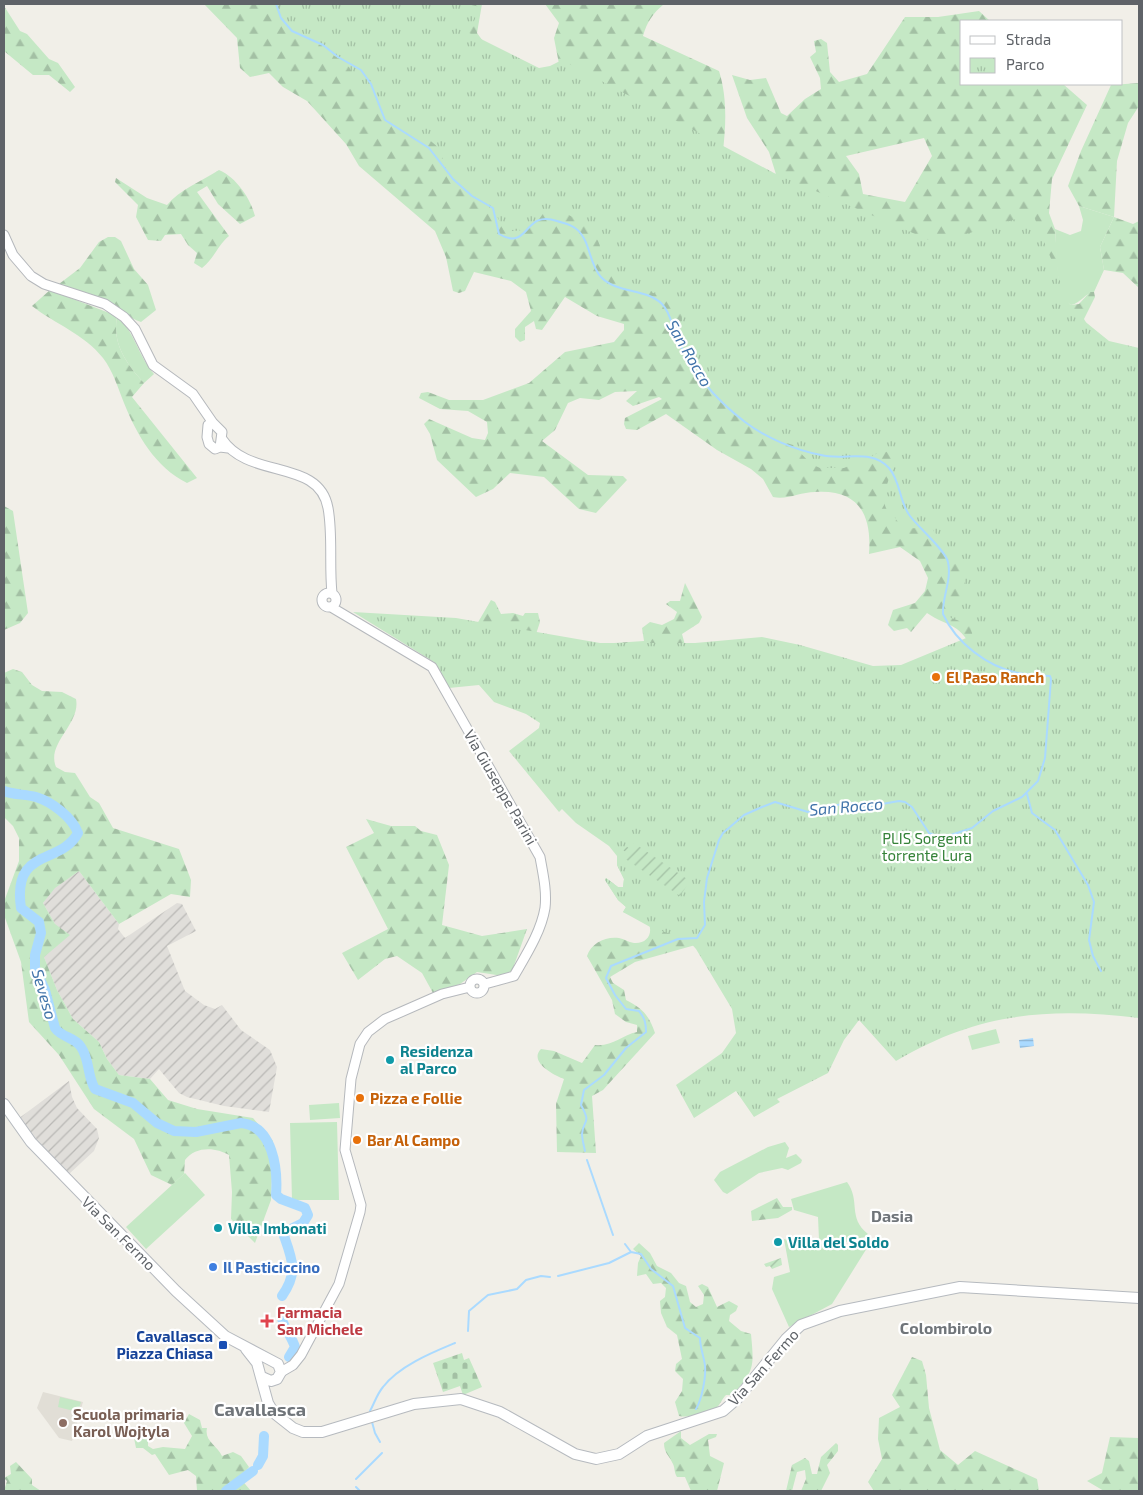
<svg xmlns="http://www.w3.org/2000/svg" width="1143" height="1495" font-family="'Exo 2',sans-serif">
  <style>
    .industrial { fill: url(#industrial-furrows) }
    .education { fill: #e1ded6 }
    .grass { fill: #c5e8c5 }
    .forest { fill: url(#forest-firs); fill-rule: evenodd }
    .cemetery { fill: url(#cemetery-stones) }
    .park { fill: url(#park-tufts) }
    .garden { fill: url(#garden-furrows) }
    .water { fill: url(#water-rules) }
    .lines { fill: none; stroke-linecap: round; stroke-linejoin: round }
    .stream { stroke: #aadaff; stroke-width: 2 }
    .river { stroke: #aadaff; stroke-width: 10 }
    .tertiary-casing { stroke: #b5b8bc; stroke-width: 11 }
    .secondary-casing { stroke: #b6babf; stroke-width: 12 }
    .tertiary { stroke: #fff; stroke-width: 9 }
    .secondary { stroke: #fff; stroke-width: 10 }
    .food-dot { fill: #e8710a; stroke: #fff; stroke-width: 2 }
    .culture-dot { fill: #0f9aa8; stroke: #fff; stroke-width: 2 }
    .shop-dot { fill: #3f7fe0; stroke: #fff; stroke-width: 2 }
    .health-dot { fill: #e0444e; stroke: #fff; stroke-width: 2 }
    .transit-dot { fill: #1a4fb4; stroke: #fff; stroke-width: 2 }
    .education-dot { fill: #8d6e63; stroke: #fff; stroke-width: 2 }
    .labels { text-anchor: middle; dominant-baseline: central; stroke-width: 4.5; stroke-linejoin: round; paint-order: stroke }
    .food-label { font-size: 15px; font-weight: bold; fill: #c56008; stroke: #fff; text-anchor: start }
    .street-label { font-size: 15px; fill: #5f6368; stroke: #fff }
    .park-label { font-size: 15px; fill: #348238; stroke: #fff }
    .culture-label { font-size: 15px; font-weight: bold; fill: #0d838f; stroke: #fff; text-anchor: start }
    .shop-label { font-size: 15px; font-weight: bold; fill: #366cbe; stroke: #fff; text-anchor: start }
    .health-label { font-size: 15px; font-weight: bold; fill: #be3a42; stroke: #fff; text-anchor: start }
    .transit-label { font-size: 15px; font-weight: bold; fill: #164399; stroke: #fff; text-anchor: end }
    .education-label { font-size: 15px; font-weight: bold; fill: #785e54; stroke: #fff; text-anchor: start }
    .water-label { font-size: 16px; font-style: italic; fill: #4174aa; stroke: #fff }
    .neighbourhood-label { font-size: 16px; font-weight: bold; fill: #70757a; stroke: #fff }
    .quarter-label { font-size: 18px; font-weight: bold; fill: #70757a; stroke: #fff }
  </style>
  <defs>
    <pattern id="industrial-furrows" width="10" height="10" patternUnits="userSpaceOnUse" patternTransform="scale(1.25)"><rect width="10" height="10" fill="#e0deda"/><path d="M-1 1l2-2M0 10L10 0M9 11l2-2" fill="none" stroke="#b9b8b5"/></pattern>
    <pattern id="forest-firs" width="22" height="20" patternUnits="userSpaceOnUse" patternTransform="scale(1.25)"><rect width="22" height="20" fill="#c5e8c5"/><path d="M5 1l3.5 6h-7zM16 11l3.5 6h-7z" fill="#a3c0a4"/></pattern>
    <pattern id="cemetery-stones" width="16" height="16" patternUnits="userSpaceOnUse" patternTransform="scale(1.25)"><rect width="16" height="16" fill="#c5e8c5"/><path d="M2 7V4a2 2 0 0 1 4 0v3zM10 15v-3a2 2 0 0 1 4 0v3z" fill="#a3c0a4"/></pattern>
    <pattern id="park-tufts" width="24" height="20" patternUnits="userSpaceOnUse" patternTransform="scale(1.25)"><rect width="24" height="20" fill="#c5e8c5"/><path d="M3 7l-1-3M5 7V3M7 7l1-3M15 17l-1-3M17 17v-4M19 17l1-3" fill="none" stroke="#a3c0a4"/></pattern>
    <pattern id="garden-furrows" width="10" height="10" patternUnits="userSpaceOnUse" patternTransform="scale(1.25)"><rect width="10" height="10" fill="#c5e8c5"/><path d="M-1 1l2-2M0 10L10 0M9 11l2-2" fill="none" stroke="#a3c0a4"/></pattern>
    <pattern id="water-rules" width="6" height="5" patternUnits="userSpaceOnUse" patternTransform="scale(1.25)"><rect width="6" height="5" fill="#aadaff"/><path d="M0 2.5h6" fill="none" stroke="#8eb4d2"/></pattern>
  </defs>
  <rect width="100%" height="100%" fill="#f1efe8"/>
  <path class="industrial" d="M79,871l40,53 -1,5 7,9 52,-35 5,1 14,27 -29,15 18,45 19,14 11,4 7,-4 19,25 29,20 7,17 -8,45 -45,-6 -37,-9 -8,-4 -20,-24 -9,10 -31,-4 -12,-16 -8,-17 -26,-23 -16,-29 -13,-33 11,-33 -12,-21 11,-15z
    M69,1081l3,16 5,11 20,21 2,9 -5,13 -25,23 -51,-55z"/>
  <path class="education" d="M43,1392l40,10 -11,39 -13,-3 -22,-30z"/>
  <path class="grass" d="M1079,206l35,11 -14,30 4,23 -10,22c-9,1 -13,11 -23,13 -17,-11 -14,-56 -16,-76l15,6 11,-4 2,-11z
    M117,316c18,16 21,40 37,58l-10,9c-18,-20 -32,-39 -27,-67z
    M996,1029l4,14 -28,7 -4,-14z
    M339,1103l1,15 -30,2 -1,-15z
    M337,1122l2,78h-47l-2,-77z
    M785,1142l4,6 -3,10 10,-4 6,6 -1,3 -13,7 -6,-2 -23,5 -32,21 -4,-2 -9,-12 6,-8 48,-25z
    M185,1173l20,22 -59,54 -20,-22z
    M847,1182c14,19 0,35 21,52 -13,12 -33,7 -49,6l-1,-23 -24,-7 -3,-11z
    M784,1239l10,3 73,6 -35,56 -43,23 -17,-38 2,-12 16,-5z
    M60,1397l21,5 -3,10 -20,-5z"/>
  <path class="forest" d="M204,4h278l-5,29 31,42 52,-6 -6,-31 5,-15 -14,-19h119c-11,9 -17,18 -21,32l76,35c12,38 4,79 -1,118l62,-2 -11,-35 -22,-34 -15,-43 18,5 16,-2 15,35 6,3 18,-17 16,-10 -1,-11 -10,-21 6,-5 -2,-11 7,-2 6,4 3,29 9,10 28,-8 38,-57h33l41,-6 11,10h-28v63h101l24,21 -35,74 -3,34 6,16 4,56 6,16 6,4 8,-1 11,-12h4l1,5 -11,22 13,22 42,306 -433,295 -71,20 -25,15 3,6 11,7 2,10c16,8 23,15 29,33l-52,57 -11,6 4,57 -39,-1 -1,-48 8,-25c-9,-3 -36,-17 -23,-30l13,2 28,12 13,-18c17,2 27,-10 42,-13v-7l-11,-3 -11,-8 -3,-14 -25,-44c4,-13 19,-20 32,-18 5,1 9,4 15,5 12,1 19,-8 15,-19l-26,-12 3,-5 -8,-7 -13,-20 1,-2 12,9h5l1,-8 -7,-14 355,-217c-15,-27 -23,-20 -45,-35l-16,19 -4,-4 -13,3 -6,-6 5,-15 22,-7 10,-12 3,-13 -8,-17 -20,-14 -31,7c3,-39 -10,-65 -54,-62 -15,0 -27,8 -42,5l-10,-18 -12,-10 -34,-19 -51,-36 -29,16 -11,-1 -2,-5 1,-6 37,-19 -3,-2 -26,9 -7,-5 11,-10 -22,1 -16,8 -19,-2 -12,5 -13,27 -13,11 46,34 35,1 4,4 -31,33 -17,-4 -35,-32 -34,-4 -17,16 -17,8 -39,-37 -7,-26 -6,-10 5,-5 43,19 13,2 3,-7 -1,-11 -19,-11 -28,-2 -21,-11 2,-5 7,-1 21,8h34l46,-17 36,-31 49,-10 10,-12v-6l-27,-8 -32,-19 -23,33 -6,-1 -2,-8 -9,6v13l-5,2 -5,-5v-8l16,-18 -5,-19 -15,-11 -37,-9 -9,19 -6,2 -6,-2 -7,-34 -11,-26 -76,-65 -13,-22 -39,-43 -24,-14 -14,-14 -19,4 -10,-9 -3,-30zM924,138l8,18 -27,46 -42,-8 -4,-20 -13,-18z
    M4,6l16,25 7,3 22,25 9,4 17,24 -5,5 -21,-17h-16l-29,-24z
    M1139,83v23l-11,17 -11,38 -3,56 19,7 6,-3v67l-16,-15 -19,-3 -4,-23 14,-30 -35,-11 -11,-20 13,-35 30,-66z
    M219,170c17,7 32,29 36,46l-15,8 -22,-20 -11,-18 -10,6 32,44c-12,10 -15,23 -27,32l-8,-5 3,-10 -9,-8 -7,-11 -16,1 -4,6 -13,-1 -12,-23 2,-12 -23,-23 1,-4 31,20 20,7c12,-15 35,-24 52,-35z
    M108,237h7l6,4 13,28 14,16 8,25 -15,12c-11,-3 -19,-13 -30,-18 -16,-8 -35,-13 -52,-20l21,-16 19,-26z
    M50,290l67,26c-5,28 9,47 27,67l-12,14 65,81 -10,5c-32,-16 -50,-48 -63,-80 -6,-15 -11,-32 -21,-45 -19,-24 -48,-34 -71,-52z
    M4,506l9,5 15,102 -8,10 -16,7z
    M685,583l17,34 -3,6 -17,11 3,11 -86,-1 45,-3 -2,-13 8,-6 12,3 12,-6 3,-7 -11,-8 4,-3h10z
    M491,600l4,2 6,12 12,-1 10,3 2,-3h13l2,9 -5,15 -58,-13z
    M13,669l9,3 10,13 10,6 20,1 14,7c5,25 -30,44 -20,68l9,5 10,1 15,24 9,6 14,25 66,21 12,31 -1,17 -19,-3 -52,30 -40,-53 -24,17 -12,15 12,21 15,11 -26,22 13,33 16,29 26,23 8,17 12,16 31,4 18,21 29,9 56,9 20,23 -2,59 -16,43 -24,-24 1,-27 -3,-37c-13,-8 -34,-9 -44,5l-1,14 -12,11 -21,-10 -17,-36 -40,-30 -35,-54 -30,-33 -8,-60 -17,-47 1,-16 14,-38v-23l-6,-12 -9,-9v-144z
    M366,819l25,7h24l6,5 16,4 12,30 -7,60 40,11 45,-7 -15,42 -9,5 -26,-4 -17,12 -27,9 -11,-20 -25,-17 -12,3 -27,21 -16,-27 46,-24 -42,-82 28,-14z
    M777,1198l6,9h9v3l-14,8 -26,3 -1,-10z
    M639,1243l11,10 7,13 14,7 8,10 7,3 4,16 6,5 7,-3 1,-9 -6,-9 4,-2 6,3 9,20 12,-6 9,5 -2,5 -6,4 -1,6 12,10 10,3c3,33 4,35 -18,61h-7c-4,4 -6,10 -10,13 -7,7 -28,10 -37,8l-4,-14 7,-11 1,-12 -8,-8 1,-7 6,-5 -5,-24 -10,-8 -6,-14 -1,-12 5,-4 1,-9 -5,-5 -8,1 -7,-10 -9,2 1,-13 3,-7 -8,-7z
    M912,1357l10,4 4,14 3,33 11,42 18,15 17,-14 62,28 2,12h-165l-6,-9 14,-23 -4,-20 1,-21 21,-11 -8,-12z
    M189,1414l11,6 2,8h5c-3,13 10,17 15,28l11,-4 8,4 8,11 -9,11 11,13h-54l-1,-15 -8,-6 -19,5 -14,-21 -3,1 -9,-7h-7l-2,-10 14,1v7l5,3 10,-2 22,2 7,-13 -8,-13z
    M681,1431v7l9,7 19,-11h8l-1,3 -8,3 2,16 14,7 -7,28h-26l-6,-14h-8c-3,-5 -2,-9 -4,-13 -4,-9 -9,-11 -9,-21z
    M1110,1437l29,1v53h-35l-17,-10 15,-8z
    M836,1443l2,2v6l-11,14 3,8 -9,18h-20l5,-12 -1,-9 -8,2 -5,19h-6l6,-26 13,-7 4,3 3,13h5l4,-17z
    M16,1462l16,17v6l9,6h-37l3,-10 -3,-3 7,-4 -1,-8z"/>
  <path class="cemetery" d="M462,1353l2,7 5,-2 13,29 -19,8 -3,-9 -17,6 -10,-29z"/>
  <path class="park" d="M278,4h189l13,3 -11,26 70,35 11,-2 12,-6 212,113 162,70 97,-29 39,97 37,30 30,7v670c-91,-11 -162,-5 -243,43l-37,-41 -15,20 -16,33 -51,26 3,3 -26,15 -18,-26 -42,27 -18,-33 46,-32 14,-20 -4,-24 -36,-60 -9,-10 -35,-11 -29,-16 3,-5 -8,-7 -13,-20 1,-2 12,9h5l1,-8 -7,-14v-9l-8,-10 -33,-23 -14,-14 -3,3 -50,-61 30,-23 1,-5 -14,-9 -32,-12 -15,-17 -30,3 -15,-26 -81,-50 103,6 144,25h95l67,-6 38,8 73,21 28,-1 70,-29 2,1 -3,-12 -21,-8 8,-8 10,-17c-3,-22 -15,-42 -31,-58 -4,-4 -4,-8 -10,-12l-6,2 -4,4c-13,1 -16,-2 -22,-12 -3,-3 -7,-5 -8,-8 -6,-12 7,-39 11,-50l-4,-5 -10,-2 -39,17h-24l-9,-4 -18,-19 -16,-5 -12,-10 -7,-1 -31,-30 -3,-13 -29,-5 -2,-6 4,-19 -18,-19 3,-23c-19,-25 -58,-26 -77,-52 -5,-6 -3,-14 -7,-21 -8,-14 -35,-34 -51,-32 -13,16 -21,25 -43,21l-6,-12 -25,-31 -27,-16 -6,-22 -15,-13 -10,-1 -20,-12 -28,-24 -18,-32 -34,-26 -29,-17z"/>
  <path class="garden" d="M634,843l56,38 -10,15 -56,-38 3,-5 -4,-3 3,-4 4,3z
    M781,1258l1,7 -10,4 -2,-3 -4,1 -2,-3z"/>
  <path class="water" d="M1033,1038l1,8 -14,2 -1,-8z"/>
  <g class="lines">
    <path class="stream" d="M276,4l5,14 11,13 31,14 15,12 23,13 10,14 14,36 44,28 24,31 19,17 21,12 6,26c31,18 24,-25 58,-13 6,2 13,3 18,7 16,11 13,35 26,49 16,17 45,11 61,27 9,9 10,23 15,34 15,34 39,62 68,84 21,16 50,28 76,33 23,6 50,-7 68,13 12,14 10,34 21,48 8,11 36,35 38,46 4,18 -6,35 -5,52 13,29 45,53 75,59 10,2 22,2 32,3l1,3 -6,79 -7,23 -16,16 -29,14 -21,17 -30,10 -13,-5 -17,-26 -7,-5 -6,-1 -34,6 -11,-4h-8l-38,9 -33,-10 -13,5 -18,8 -21,18 -4,7 -12,38 -3,24 1,23 -8,13 -19,1 -67,27 -5,12 9,17 11,14 13,2c6,7 7,13 7,21l-20,16 -22,27 -20,15 -3,15c11,20 2,14 1,29 0,5 2,12 3,17
      M1027,794l5,19 23,17 33,55 6,17 -5,38 4,16 8,15
      M587,1160l26,75
      M625,1244l6,8 10,2 10,15 22,17 12,42 15,10c0,10 4,18 5,28 1,11 -3,33 -9,43
      M558,1276l51,-13 22,-11
      M468,1331l1,-20 19,-16 29,-6 9,-9 15,-4 9,1
      M370,1411c4,-7 7,-17 13,-24 16,-21 48,-34 72,-44
      M372,1422l3,11 5,9
      M356,1479l26,-26
      M356,1487l4,4"/>
    <path class="river" d="M4,791c10,4 21,3 32,6 16,5 36,20 42,36 -18,33 -66,14 -57,75l18,14 2,11 -6,22v13l10,22 10,38c7,10 20,9 26,19 9,13 6,29 14,42l38,14 24,20 17,8 22,1 45,-9c32,3 37,46 35,72l5,4 24,9 3,7 -5,8 -20,10c9,26 16,39 -1,63
      M281,1311c0,15 10,23 14,36l-6,10
      M258,1465l5,-9 1,-20
      M226,1491l27,-20"/>
    <g class="tertiary-casing">
      <path id="tertiary" d="M4,235l9,20 18,21 13,8 61,20 19,13 11,12 18,36 40,29 20,29
        M222,439c27,41 97,19 106,69 5,27 1,57 4,85
        M220,447l2,-15 -9,-9 -5,2 -1,12 2,7 6,5 5,-2 8,1
        M322 600a7 7 0 1 1 14 0a7 7 0 1 1-14 0Z
        M331,607l101,60 108,190c3,17 7,34 5,51 -4,24 -19,47 -31,68l-29,8
        M470 986a7 7 0 1 1 14 0a7 7 0 1 1-14 0Z
        M281,1372l12,-7 8,-10 38,-71 21,-72 1,-7 -16,-55 6,-71 9,-35 8,-12 17,-13 57,-25 28,-7"/>
    </g>
    <g class="secondary-casing">
      <path id="secondary" d="M4,1104l27,38 145,149 49,45 53,28 3,8 -4,7 -6,2 -9,-4
        M246,1349l11,14 11,40 6,10 19,15 10,4h19l92,-28 47,-5 39,13 75,42 21,5 23,-5 28,-18 76,-25 15,-13 48,-59 15,-14 39,-14 120,-24 179,11"/>
    </g>
    <use href="#tertiary" class="tertiary"/>
    <use href="#secondary" class="secondary"/>
  </g>
  <g class="food-dot">
    <circle cx="936" cy="677" r="5"/>
    <circle cx="360" cy="1098" r="5"/>
    <circle cx="357" cy="1140" r="5"/>
  </g>
  <g class="culture-dot">
    <circle cx="390" cy="1060" r="5"/>
    <circle cx="218" cy="1228" r="5"/>
    <circle cx="778" cy="1242" r="5"/>
  </g>
  <circle class="shop-dot" cx="213" cy="1267" r="5"/>
  <path class="health-dot" d="M264.5 1313.5h5v5h5v5h-5v5h-5v-5h-5v-5h5z"/>
  <rect class="transit-dot" x="218" y="1340" width="10" height="10" rx="2.5"/>
  <circle class="education-dot" cx="63" cy="1423" r="5"/>
  <g class="labels">
    <g class="food-label">
      <text x="946" y="677">El Paso Ranch</text>
      <text x="370" y="1098">Pizza e Follie</text>
      <text x="367" y="1140">Bar Al Campo</text>
    </g>
    <g class="street-label">
      <text transform="translate(501 787) rotate(60)">Via Giuseppe Parini</text>
      <text transform="translate(119 1233) rotate(45)">Via San Fermo</text>
      <text transform="translate(763 1367) rotate(-48)">Via San Fermo</text>
    </g>
    <g class="park-label">
      <text x="927" y="838">PLIS Sorgenti<tspan x="927" dy="17">torrente Lura</tspan></text>
    </g>
    <g class="culture-label">
      <text x="400" y="1051">Residenza<tspan x="400" dy="17">al Parco</tspan></text>
      <text x="228" y="1228">Villa Imbonati</text>
      <text x="788" y="1242">Villa del Soldo</text>
    </g>
    <g class="shop-label">
      <text x="223" y="1267">Il Pasticiccino</text>
    </g>
    <g class="health-label">
      <text x="277" y="1312">Farmacia<tspan x="277" dy="17">San Michele</tspan></text>
    </g>
    <g class="transit-label">
      <text x="213" y="1336">Cavallasca<tspan x="213" dy="17">Piazza Chiasa</tspan></text>
    </g>
    <g class="education-label">
      <text x="73" y="1414">Scuola primaria<tspan x="73" dy="17">Karol Wojtyla</tspan></text>
    </g>
    <g class="water-label">
      <text transform="translate(690 353) rotate(60)">San Rocco</text>
      <text transform="translate(846 806) rotate(-5)">San Rocco</text>
      <text transform="translate(45 994) rotate(74)">Seveso</text>
    </g>
    <g class="neighbourhood-label">
      <text x="892" y="1215">Dasia</text>
      <text x="946" y="1327">Colombirolo</text>
    </g>
    <g class="quarter-label">
      <text x="260" y="1409">Cavallasca</text>
    </g>
  </g>
  <rect width="1143" height="1495" fill="none" stroke="#5f6368" stroke-width="10"/>
  <rect x="960" y="20" width="162" height="65" fill="#ffffff" stroke="#bfc1c3"/>
  <rect x="970" y="36" width="25" height="8" fill="#ffffff" stroke="#bfc1c3"/>
  <text x="1006" y="45" font-size="15" fill="#5f6368">Strada</text>
  <rect x="970" y="58" width="25" height="15" fill="url(#park-tufts)" stroke="#bfc1c3"/>
  <text x="1006" y="70" font-size="15" fill="#5f6368">Parco</text>
</svg>
